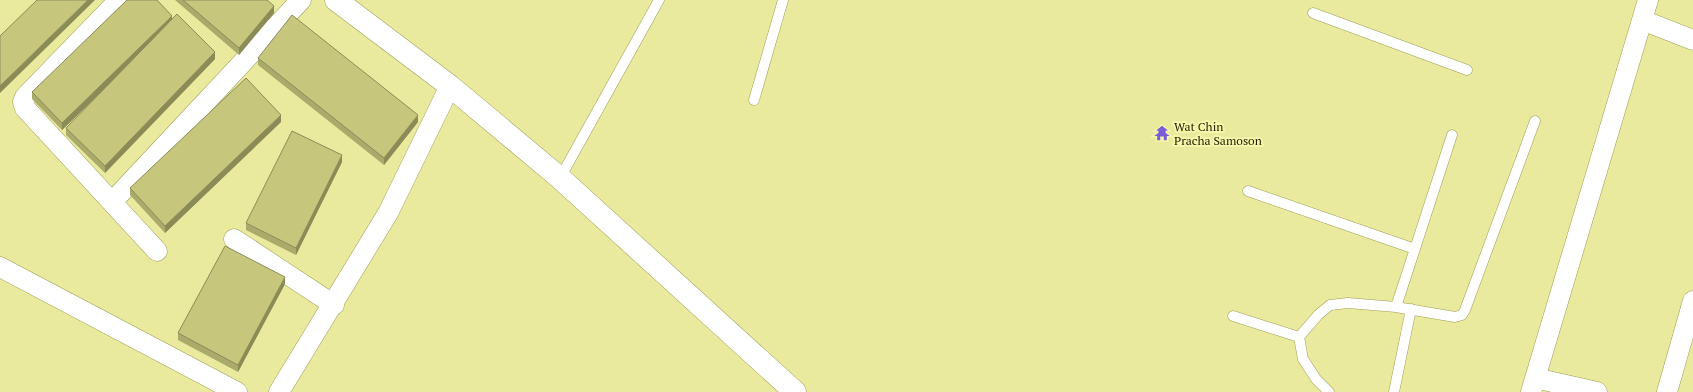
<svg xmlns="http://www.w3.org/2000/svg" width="1693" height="392" font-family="'PT Serif',serif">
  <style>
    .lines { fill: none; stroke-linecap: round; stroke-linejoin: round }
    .service-casing { stroke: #9d9e54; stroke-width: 11 }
    .minor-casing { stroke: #9d9e54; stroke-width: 21 }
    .secondary-casing { stroke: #9d9e54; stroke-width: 23 }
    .service { stroke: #fff; stroke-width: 10 }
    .minor { stroke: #fff; stroke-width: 20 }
    .secondary { stroke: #fff; stroke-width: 22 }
    .wall { fill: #aaab6b }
    .shaded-wall { fill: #8b8b57 }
    .building { fill: #c6c77c; stroke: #8b8b57 }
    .labels { text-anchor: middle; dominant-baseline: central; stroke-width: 4; stroke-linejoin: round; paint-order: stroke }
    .poi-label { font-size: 12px; fill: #252506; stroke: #f6f7ab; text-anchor: start }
  </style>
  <rect width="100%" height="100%" fill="#e9ea9e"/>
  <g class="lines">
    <g class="service-casing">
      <path id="service" d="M1313,13l154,57
        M754,100l29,-100
        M560,178l99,-178
        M1248,191l167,58
        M1396,307l56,-172
        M1233,316l66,21 19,-22 12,-10 18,-2 48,4 59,10 7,-2 3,-5 70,-189
        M1299,337l4,22 13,20 13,13
        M1394,392l17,-83"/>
    </g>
    <g class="minor-casing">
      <path id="minor" d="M119,0l-94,97 -2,5 2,6 132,143
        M1642,20l51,20
        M112,202l189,-202
        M234,239l100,66
        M0,267l237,125
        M1535,378l62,14
        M279,392l109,-179 62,-127
        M1531,392l117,-392
        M1667,392l26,-91"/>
    </g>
    <g class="secondary-casing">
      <path id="secondary" d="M336,0l114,86 110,92 235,214"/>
    </g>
    <use href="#service" class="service"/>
    <use href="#minor" class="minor"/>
    <use href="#secondary" class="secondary"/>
  </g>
  <path class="wall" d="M175,0h92l7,13 -35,42z
    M172,19l43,40 -110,114 -39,-38v-7l24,-25 -28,27 -30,-31v-7z
    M258,58l160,64 -34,43 -126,-100z
    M281,122l-116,111 -35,-38v-7z
    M342,162l-46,93 -50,-25v-7z
    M285,284l-47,88 -60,-32v-7z"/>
  <path class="shaded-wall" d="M88,0h7l-95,93v-7z
    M274,6v7l-35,42v-7z
    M172,16v7l-110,107v-7z
    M215,52v7l-110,114v-7z
    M281,115v7l-116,111v-7z
    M418,115v7l-34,43v-7z
    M342,155v7l-46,93v-7z
    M285,277v7l-47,88v-7z"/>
  <path class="building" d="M37,0h51l-88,86v-50z
    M127,0h30l15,16 -110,107 -30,-31z
    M183,0h84l7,6 -35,42z
    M177,14l38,38 -110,114 -39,-38z
    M292,15l126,100 -34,43 -126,-100z
    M246,78l35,37 -116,111 -35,-38z
    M292,131l50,24 -46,93 -50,-25z
    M225,246l60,31 -47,88 -60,-32z"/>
  <defs>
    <g id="temple-bare" transform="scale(1.2)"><path d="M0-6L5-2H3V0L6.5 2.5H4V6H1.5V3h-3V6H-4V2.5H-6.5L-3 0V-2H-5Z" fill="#775dd8" stroke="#f6f7ab" stroke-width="2.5" paint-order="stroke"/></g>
  </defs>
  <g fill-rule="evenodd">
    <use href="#temple-bare" x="1162" y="133"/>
  </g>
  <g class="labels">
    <g class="poi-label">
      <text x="1174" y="126">Wat Chin<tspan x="1174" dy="14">Pracha Samoson</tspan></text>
    </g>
  </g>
</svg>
